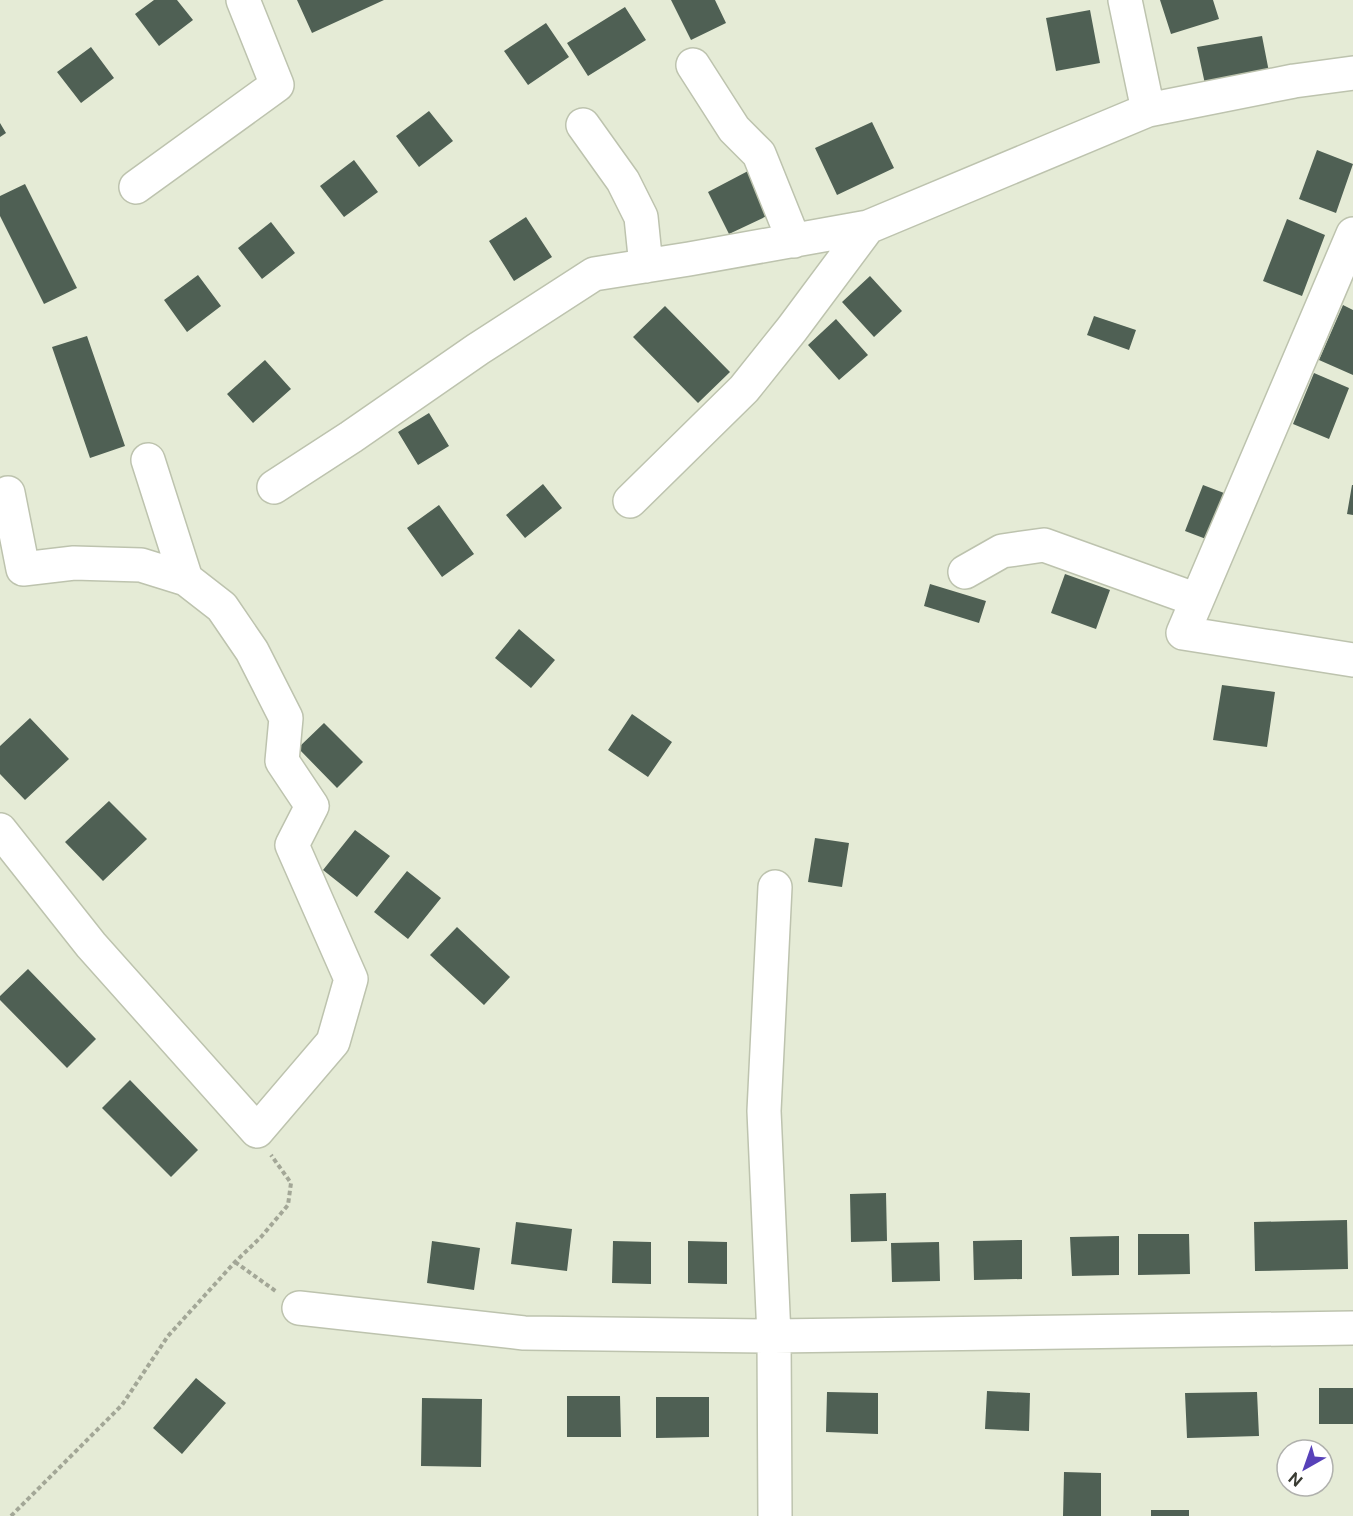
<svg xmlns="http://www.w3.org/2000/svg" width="1353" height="1516" font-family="'Public Sans',sans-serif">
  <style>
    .building { fill: #4f6054 }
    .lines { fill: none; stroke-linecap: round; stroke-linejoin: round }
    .minor-casing { stroke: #bdc3ae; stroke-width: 36 }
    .path { stroke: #a3a797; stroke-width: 4; stroke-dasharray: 4.5 3; stroke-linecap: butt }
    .minor { stroke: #fff; stroke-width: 33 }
  </style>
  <rect width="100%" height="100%" fill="#e5ebd6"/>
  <path class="building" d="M154,0h23l16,20 -34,26 -24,-32z
    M297,0h87l-72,33z
    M671,0h44l11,23 -35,17z
    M1160,0h53l6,19 -48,15z
    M625,7l21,33 -58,36 -21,-33z
    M1090,10l10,53 -44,8 -10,-53z
    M546,23l23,34 -41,28 -24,-34z
    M1262,36l7,36 -64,12 -8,-37z
    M91,47l23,31 -33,25 -24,-31z
    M429,111l24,30 -34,26 -23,-31z
    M872,122l22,46 -57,27 -22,-47z
    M0,123l6,10 -6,4z
    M1317,150l36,14 -17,49 -37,-14z
    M354,160l24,32 -34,25 -24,-31z
    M748,171l21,44 -40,19 -21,-42z
    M25,184l52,104 -33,16 -44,-88v-20z
    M526,217l26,40 -38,24 -25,-40z
    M1287,219l38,16 -23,61 -39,-15z
    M271,222l24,31 -33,26 -24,-31z
    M198,275l23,31 -34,26 -23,-32z
    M870,276l32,35 -28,26 -32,-35z
    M1343,305l10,5v65l-34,-15z
    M665,306l65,66 -32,31 -65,-66z
    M1094,316l42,14 -7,20 -42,-15z
    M836,319l32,36 -29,25 -31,-35z
    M87,336l38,110 -35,12 -38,-111z
    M265,360l26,29 -38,34 -26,-29z
    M1314,373l35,15 -20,51 -36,-15z
    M429,413l20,33 -31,19 -20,-33z
    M543,484l19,24 -37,30 -19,-23z
    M1203,485l21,8 -18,46 -21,-8z
    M1352,485h1v30l-6,-1z
    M439,505l35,49 -32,23 -35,-49z
    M1065,574l45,16 -14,39 -45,-16z
    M930,584l56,17 -7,22 -55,-17z
    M519,629l36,31 -24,28 -36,-30z
    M1222,685l53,7 -8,55 -54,-7z
    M632,714l40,28 -24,35 -40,-27z
    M30,718l39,41 -44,41 -25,-26v-28z
    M324,723l39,39 -26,26 -39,-40z
    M109,801l38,38 -44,42 -38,-39z
    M355,830l35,26 -33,41 -34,-27z
    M815,838l34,5 -7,44 -34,-5z
    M407,871l34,27 -33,41 -34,-27z
    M457,927l53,50 -26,28 -54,-50z
    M28,969l68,70 -29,29 -67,-68v-4z
    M130,1080l68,70 -27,27 -69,-69z
    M886,1193l1,48 -36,1 -1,-48z
    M1347,1220l1,49 -93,2 -1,-49z
    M516,1222l56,7 -5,42 -56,-7z
    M1138,1234h51l1,40 -52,1z
    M1119,1236v39l-47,1 -2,-39z
    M1022,1240v39l-48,1 -1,-39z
    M432,1241l48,7 -6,42 -47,-7z
    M613,1241l38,1v42l-39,-1z
    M688,1241l39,1v42l-39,-1z
    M939,1242l1,39 -48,1 -1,-39z
    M196,1378l30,25 -44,51 -29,-26z
    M1319,1388h34v36h-34z
    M987,1391l43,2 -1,38 -44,-2z
    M827,1392l51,1v41l-52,-2z
    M1257,1392l2,44 -72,2 -2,-45z
    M567,1396h53l1,41h-54z
    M656,1397h53v40l-53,1z
    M422,1398l60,1 -1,68 -60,-1z
    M1064,1472l37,1v43h-38z
    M1151,1510h38v6h-38z"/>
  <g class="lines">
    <g class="minor-casing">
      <path id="minor" d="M1125,0l23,110
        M693,65l41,64 25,25 35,87
        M583,125l40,56 18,36 5,49
        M136,187l141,-102 -34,-85
        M1353,234l-170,399 170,27
        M148,460l38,119
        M274,487l77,-50 127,-88 116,-75 95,-15 179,-32 280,-117 146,-29 59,-8
        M630,501l114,-112 48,-60 76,-102
        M965,572l37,-21 42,-6 153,55
        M0,830l91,115 166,186 76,-89 18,-63 -59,-134 20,-39 -30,-45 4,-43 -34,-67 -30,-44 -36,-28 -45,-14 -67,-2 -51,6 -15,-76
        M775,887l-11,224 10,225 1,180
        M299,1308l225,25 250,3 579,-8"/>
    </g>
    <path class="path" d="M235,1262l42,30
      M11,1516l111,-111 46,-69 67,-74 26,-25 27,-32 3,-22 -20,-28"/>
    <use href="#minor" class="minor"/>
  </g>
  <g transform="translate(1305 1468) rotate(220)"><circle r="28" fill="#ffffff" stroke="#b0b1ad" stroke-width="1.5"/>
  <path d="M0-4.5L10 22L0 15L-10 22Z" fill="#5741b9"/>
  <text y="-9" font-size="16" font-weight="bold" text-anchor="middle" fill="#393b32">N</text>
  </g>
</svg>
